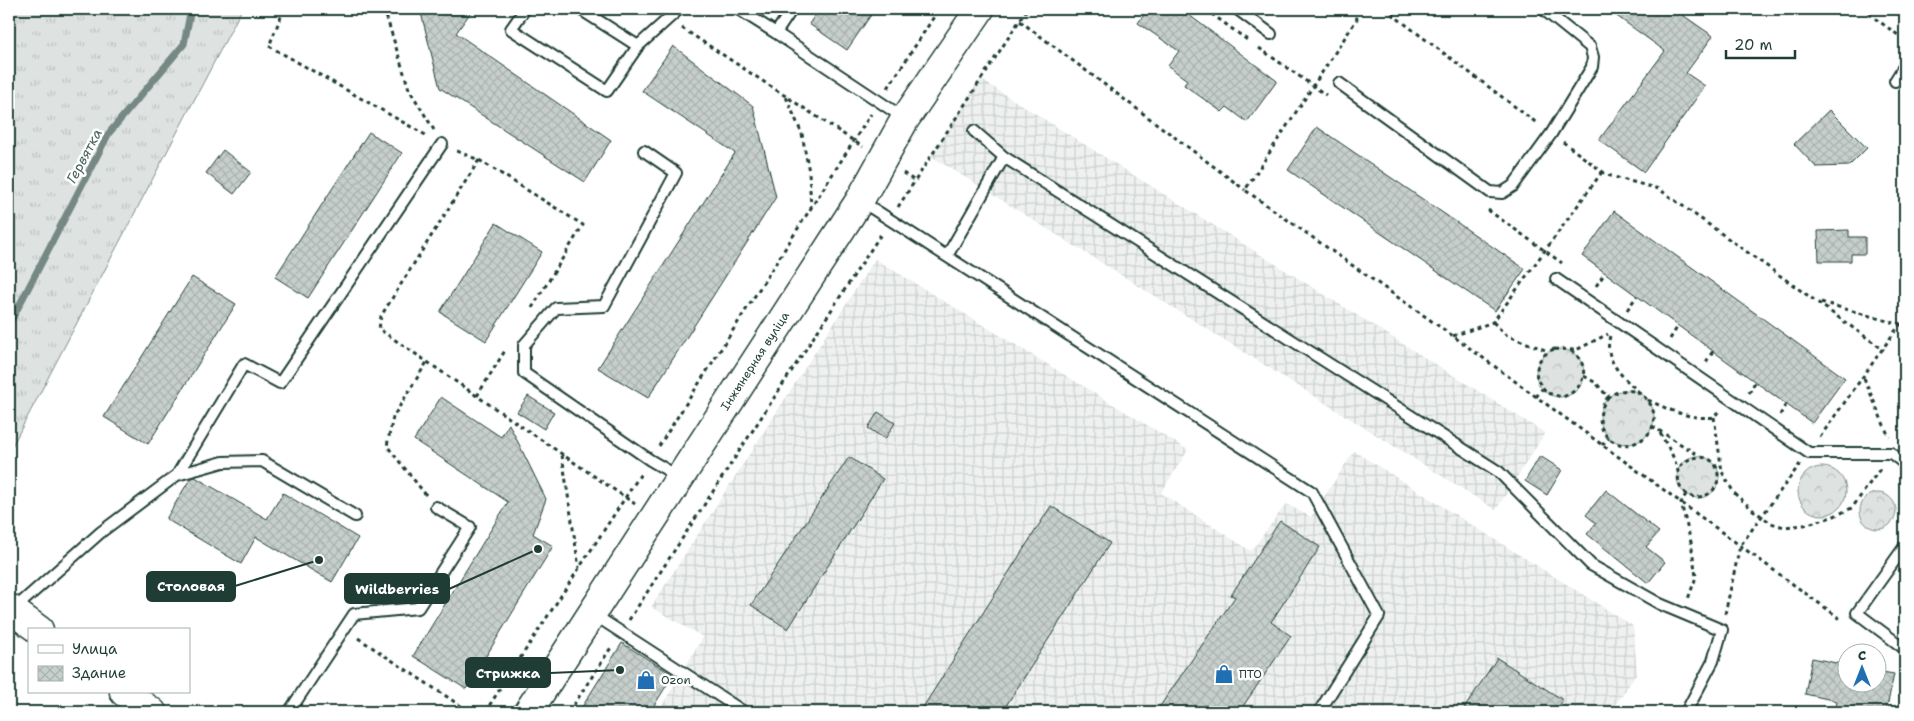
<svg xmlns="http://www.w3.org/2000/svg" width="1914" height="721" font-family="'Shantell Sans',sans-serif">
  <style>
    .industrial { fill: url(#industrial-grid) }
    .grass { fill: url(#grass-tufts); stroke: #7e908b }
    .forest { fill: url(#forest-crowns); stroke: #7e908b }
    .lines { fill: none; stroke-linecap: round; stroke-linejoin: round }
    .stream { stroke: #758883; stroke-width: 7 }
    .building { fill: url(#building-cross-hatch); stroke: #1f3d34 }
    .lane-casing { stroke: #1f3d34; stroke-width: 14 }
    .secondary-casing { stroke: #1f3d34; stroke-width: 31 }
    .path { stroke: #1f3d34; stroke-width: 3; stroke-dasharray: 4 4; stroke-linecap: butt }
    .lane { stroke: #fff; stroke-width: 10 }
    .secondary { stroke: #fff; stroke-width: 28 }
    .labels { text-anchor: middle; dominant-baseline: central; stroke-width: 5; stroke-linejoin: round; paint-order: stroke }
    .street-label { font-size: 12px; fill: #1f3d34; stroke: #fff }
    .poi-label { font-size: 12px; fill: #1f3d34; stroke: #fff; text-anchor: start }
    .water-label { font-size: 14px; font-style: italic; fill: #4a625b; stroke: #fff }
    .leader { fill: none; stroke: #1f3d34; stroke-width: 2 }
    .callout-dot { fill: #1f3d34; stroke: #fff; stroke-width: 2 }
    .callout { fill: #1f3d34; stroke: #1f3d34; stroke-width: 2 }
    .callout-label { font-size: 14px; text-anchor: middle; font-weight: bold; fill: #fff }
  </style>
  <defs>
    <pattern id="industrial-grid" width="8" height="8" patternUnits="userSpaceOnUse" patternTransform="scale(1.25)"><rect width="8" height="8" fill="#eef1f0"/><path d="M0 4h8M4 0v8" fill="none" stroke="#ccd0ce"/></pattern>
    <pattern id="grass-tufts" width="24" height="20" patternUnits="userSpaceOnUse" patternTransform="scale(1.25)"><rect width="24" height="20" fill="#dee3e2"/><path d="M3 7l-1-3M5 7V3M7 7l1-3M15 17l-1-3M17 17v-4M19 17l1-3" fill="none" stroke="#bec4c2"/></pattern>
    <pattern id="forest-crowns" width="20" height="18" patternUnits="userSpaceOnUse" patternTransform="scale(1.25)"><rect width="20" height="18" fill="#dee3e2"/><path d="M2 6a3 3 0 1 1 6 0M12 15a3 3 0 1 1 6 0" fill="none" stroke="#bec4c2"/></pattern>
    <pattern id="building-cross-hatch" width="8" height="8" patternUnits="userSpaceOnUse" patternTransform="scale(1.25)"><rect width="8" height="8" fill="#c7cfcc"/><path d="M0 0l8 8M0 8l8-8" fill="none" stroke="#aab3b0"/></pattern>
  </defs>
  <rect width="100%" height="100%" fill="#fff"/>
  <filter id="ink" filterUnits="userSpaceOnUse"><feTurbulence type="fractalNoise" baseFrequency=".02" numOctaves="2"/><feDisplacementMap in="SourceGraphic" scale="10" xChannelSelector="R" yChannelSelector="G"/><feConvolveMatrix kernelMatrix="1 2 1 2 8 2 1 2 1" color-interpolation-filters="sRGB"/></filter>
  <g filter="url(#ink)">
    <path class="industrial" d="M980,79l565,354 -49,77 -565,-354z
      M875,259l313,191 -27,43 90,58 35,-47 25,13 43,-66 279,175 4,47 -26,39h-953l45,-75 -52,-30z"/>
    <path class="grass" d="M9,9h233l-233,443z"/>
    <path class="forest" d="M1536 373a24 24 0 1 1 48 0a24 24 0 1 1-48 0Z
      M1600 417a27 27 0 1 1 54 0a27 27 0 1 1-54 0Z
      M1677 477a21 21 0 1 1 42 0a21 21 0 1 1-42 0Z
      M1798 491a24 24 0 1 1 48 0a24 24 0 1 1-48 0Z
      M1860 511a18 18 0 1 1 36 0a18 18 0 1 1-36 0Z"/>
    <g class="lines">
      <path class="stream" d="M9,325l100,-192 75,-89 7,-35"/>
    </g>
    <path class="building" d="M420,9h53l-17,24 155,107 -26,42 -145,-94z
      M819,9h56l-28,41 -38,-26z
      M1148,9h33l96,72 -30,41 -20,-15 -5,5 -38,-27 3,-5 -19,-14 11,-15 -41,-28z
      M1607,9h67l39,27 -27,37 19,13 -61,86 -45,-32 66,-89z
      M673,46l80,60 23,91 -128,201 -50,-30 137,-215 -93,-62z
      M1829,110l38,38 -18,18 -33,1 -22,-23z
      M1317,127l208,142 -30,42 -207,-141z
      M369,132l33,21 -94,145 -33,-21z
      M223,150l28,22 -17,22 -28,-21z
      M1614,211l231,167 -33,45 -230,-167z
      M496,223l46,29 -56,89 -46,-29z
      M1849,230v7h16v17h-14v7h-32l-1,-30z
      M192,277l44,27 -88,140 -44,-27z
      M528,396l26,16 -10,17 -27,-17z
      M441,397l60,40 8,-13 37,75 -13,35 20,12 -87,143 -53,-33 95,-154 -94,-62z
      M878,412l17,11 -10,16 -17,-11z
      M1540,456l22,14 -15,25 -22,-14z
      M849,457l34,22 -95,150 -37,-24z
      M195,477l72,42 16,-26 75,45 -26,44 -76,-45 -15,27 -75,-45 24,-40z
      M1606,490l53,42 -13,15 19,15 -17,21 -61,-49 9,-11 -10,-8z
      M1051,506l59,37 -108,169h-82z
      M1280,521l40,26 -49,75 20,14 -52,76h-83l79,-115 -4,-2z
      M622,643l51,32 -23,37h-71z
      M1497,658l66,42 -8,12h-93z
      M1812,658l34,7v19h30v-13l18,3 -8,38h-51l2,-11 -32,-7z"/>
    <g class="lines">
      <g class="lane-casing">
        <path id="lane" d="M525,9l-14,20 96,62 31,-45
          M580,9l58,37 41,-37
          M738,9l38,24
          M792,9l-16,24 128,85
          M1237,9l34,25
          M1895,81l10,-16
          M1339,83l151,109 12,1 11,-7 38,-52 41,-67 1,-10 -3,-10 -47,-38
          M974,131l30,26 495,315 92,93 69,39 62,26 -9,31 -27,51
          M644,151l32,22 -72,133 -48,2 -32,37v28l126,87 29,17
          M861,201l451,291 67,124 -60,96
          M947,256l57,-99
          M1556,279l253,174h82l14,11
          M177,475l46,-13 39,-1 93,55
          M1905,546l-48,67 48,36
          M13,610l88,-78 76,-57 67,-111 36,19 162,-239
          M593,614l151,98
          M289,712l65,-98 64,-6 52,-81 -34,-20"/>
      </g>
      <g class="secondary-casing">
        <path id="secondary" d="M9,608l30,22
          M124,692l28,20
          M528,712l332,-512 45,-81 75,-110"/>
      </g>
      <path class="path" d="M284,9l-15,37 160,91
        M384,9l25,80 25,41
        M639,9l13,4
        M1205,9l45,33
        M1354,9l3,10 -112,171 208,146 389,284
        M1385,9l153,115
        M1862,9l43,31
        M1020,21l225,169
        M682,28l181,119
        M1259,48l67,47
        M888,88l51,-79
        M786,97l16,37 7,38 2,35
        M1563,142l44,33 52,14 225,161
        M457,151l22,9 104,65 -51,83
        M479,160l-98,156 -2,13 256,175
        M903,173l12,8
        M898,207l129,-198
        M1488,210l74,53
        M1596,286l9,-13
        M1821,302l84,24
        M1627,310l10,-14
        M1493,322l13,13 42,16
        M1453,336l40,-14 109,-150
        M1610,336c-7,25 13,41 30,57
        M1670,339l8,-13
        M1554,349c-14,6 -19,16 -17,31l10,13 15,4c24,-7 30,-33 8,-47
        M1554,349l22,1 32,-16
        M1706,362l7,-11
        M1584,376l12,7 12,14c-12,16 -11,37 8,46 7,3 16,2 23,-2 34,-17 5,-69 -31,-44
        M1864,378l25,59
        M1749,393l6,-11
        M477,396l29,-47
        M1536,397l6,-8
        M1648,400c21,10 43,20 66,17l6,-7
        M1780,415l6,-11
        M1714,417l8,55 12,21 19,17 18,13 13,4 20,-2 28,-8 20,-9 28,-39
        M1652,426l46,29
        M1660,433c6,11 14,23 17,35 3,7 -1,14 5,22 12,14 36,6 36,-13 1,-25 -29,-25 -40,-8
        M1820,437l81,-114
        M1602,445l7,-7
        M659,446l212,-332
        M562,455l17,113
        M1686,494l-5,9 10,39 5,35 -8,22
        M426,495l-39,-49 6,-29 34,-55
        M1725,614l15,-68 60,-82
        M629,620l252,-386
        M358,638l112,74
        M485,712l157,-240
        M569,712l43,-66"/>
      <use href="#lane" class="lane"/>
      <use href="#secondary" class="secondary"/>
    </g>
  </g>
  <defs>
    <g id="shop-bare" transform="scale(1.5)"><path d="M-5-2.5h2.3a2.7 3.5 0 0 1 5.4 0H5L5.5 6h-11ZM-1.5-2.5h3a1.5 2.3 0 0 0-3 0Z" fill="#1f6fb2" stroke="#fff" stroke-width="2.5" paint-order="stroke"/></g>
  </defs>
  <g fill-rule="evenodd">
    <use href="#shop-bare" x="1224" y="674"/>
    <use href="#shop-bare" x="646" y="680"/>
  </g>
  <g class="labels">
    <g class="street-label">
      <text transform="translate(755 361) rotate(-57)">Інжынерная вуліца</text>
    </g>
    <g class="poi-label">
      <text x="1239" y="674">ПТО</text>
      <text x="661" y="680">Ozon</text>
    </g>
    <g class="water-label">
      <text transform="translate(84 156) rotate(-62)">Гервятка</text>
    </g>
  </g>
  <path class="leader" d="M319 560L235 586M538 549L449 589M620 670L550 673"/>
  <g class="callout-dot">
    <circle cx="319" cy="560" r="5"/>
    <circle cx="538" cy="549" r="5"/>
    <circle cx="620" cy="670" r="5"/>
  </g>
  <g class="callout">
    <rect x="147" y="572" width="88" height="29" rx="5"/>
    <rect x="345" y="574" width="104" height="29" rx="5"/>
    <rect x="466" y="658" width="84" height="29" rx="5"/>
  </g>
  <g class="callout-label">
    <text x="191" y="591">Столовая</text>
    <text x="397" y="594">Wildberries</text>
    <text x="508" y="678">Стрижка</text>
  </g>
  <rect width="1914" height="721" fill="none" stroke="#fff" stroke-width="30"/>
  <rect x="15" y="15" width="1884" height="691" fill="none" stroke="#1f3d34" stroke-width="2" filter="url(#ink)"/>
  <rect x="28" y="628" width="162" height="65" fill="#ffffff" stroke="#a5b1ae"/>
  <rect x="38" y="645" width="25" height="8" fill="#ffffff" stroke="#a5b1ae"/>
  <text x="72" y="654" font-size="15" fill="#1f3d34">Улица</text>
  <rect x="38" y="666" width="25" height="15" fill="url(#building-cross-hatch)" stroke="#a5b1ae"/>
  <text x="72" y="678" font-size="15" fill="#1f3d34">Здание</text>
  <g transform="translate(1862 668)"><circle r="24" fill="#ffffff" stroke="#a5b1ae"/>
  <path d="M0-4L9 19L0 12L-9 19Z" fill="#1f6fb2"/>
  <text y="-8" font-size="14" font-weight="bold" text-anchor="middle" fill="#1f3d34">С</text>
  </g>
  <path d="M1726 50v8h69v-8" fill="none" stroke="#1f3d34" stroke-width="2.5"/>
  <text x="1734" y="50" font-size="15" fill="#1f3d34" stroke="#ffffff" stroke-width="4" paint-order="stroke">20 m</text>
</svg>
